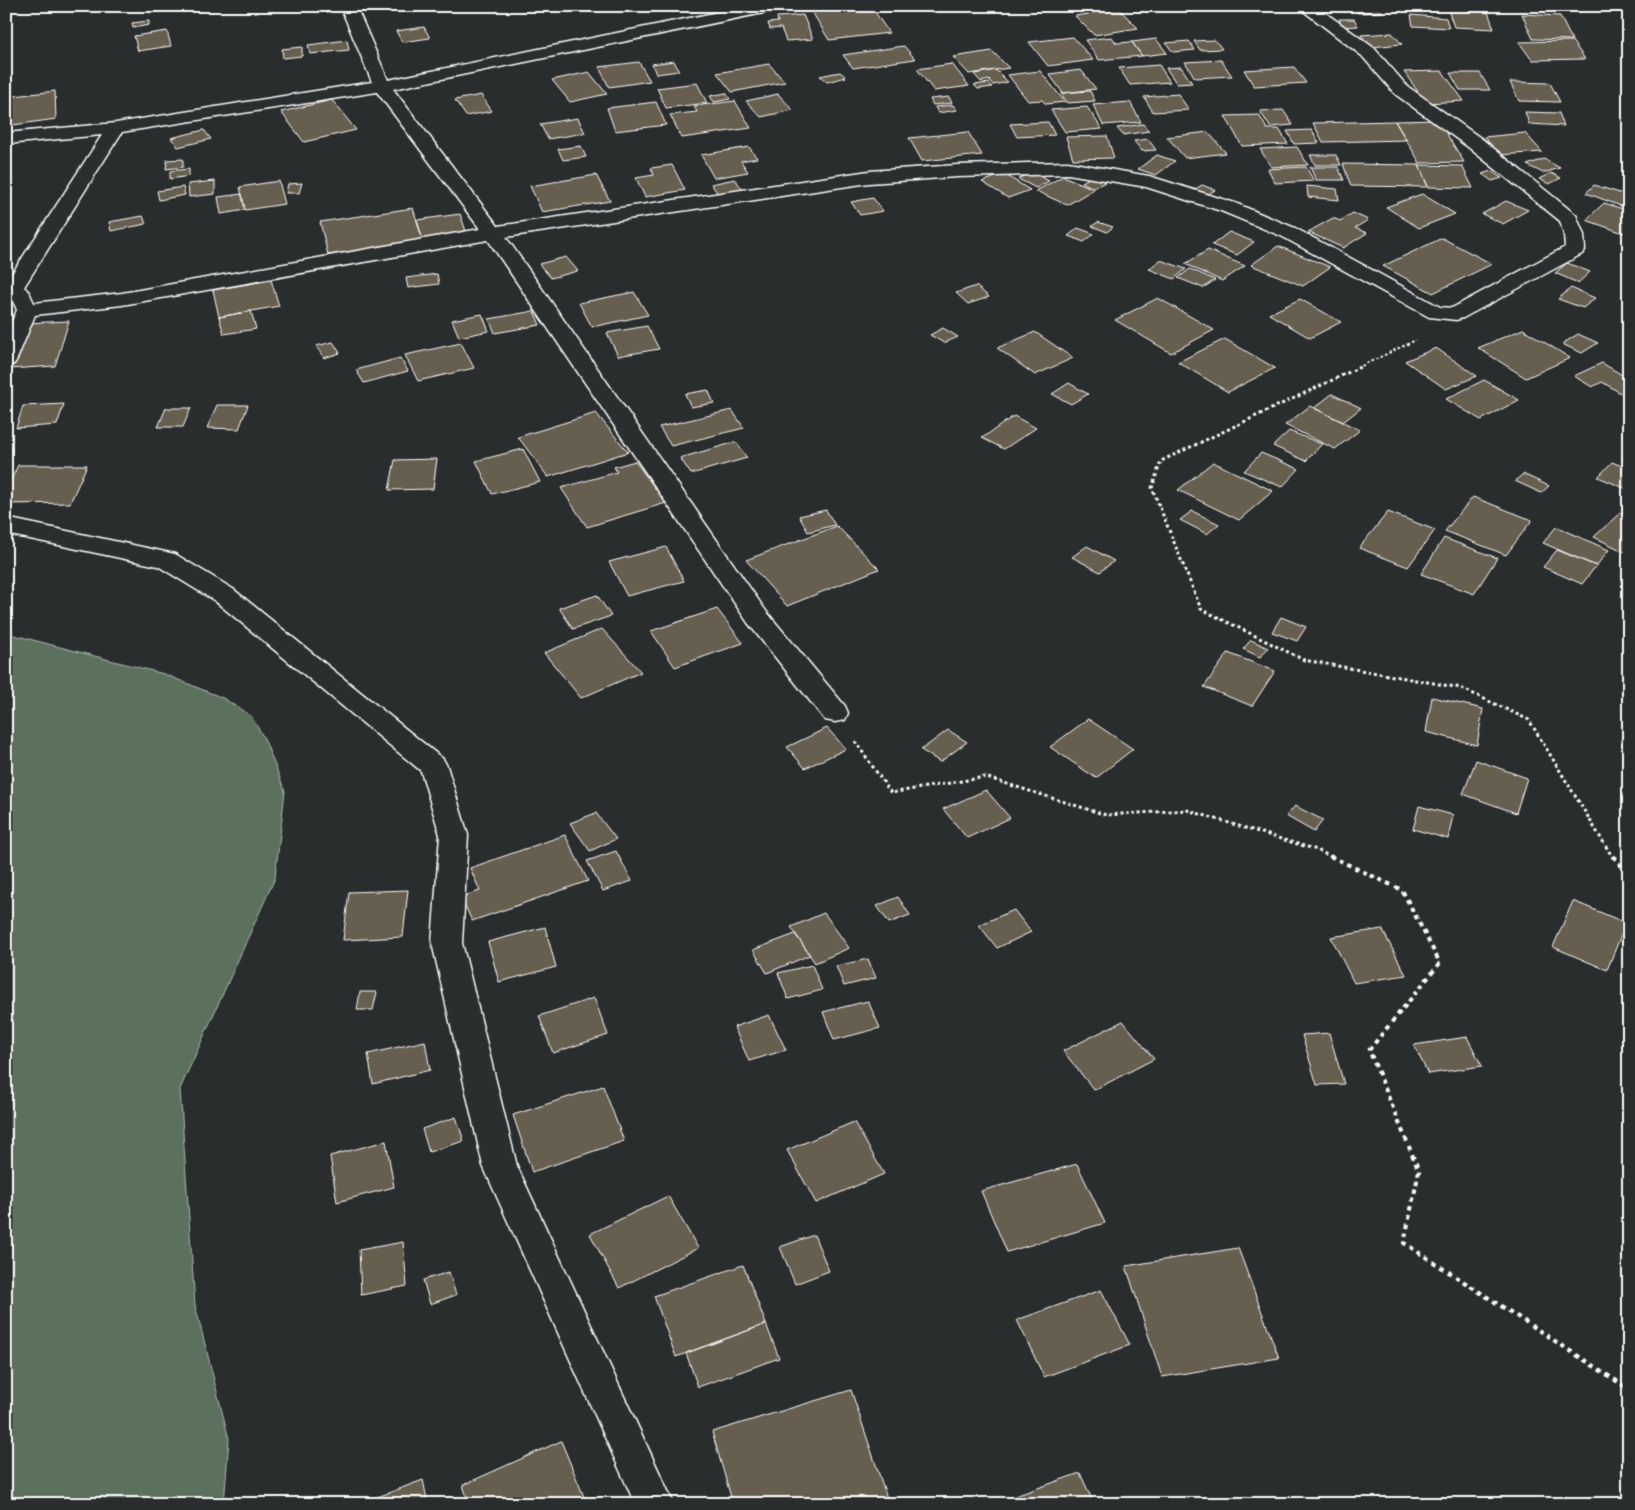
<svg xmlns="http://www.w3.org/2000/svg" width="1635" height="1510" font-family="Mali,sans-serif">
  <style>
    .green { fill: #5b715d; stroke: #adb8ae }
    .building { fill: #665e4f; stroke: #fff }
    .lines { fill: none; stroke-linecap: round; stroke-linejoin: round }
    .street-casing { stroke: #fff; stroke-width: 3 }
    .path-far2 { stroke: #fff; stroke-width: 2; stroke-dasharray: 2.5 2.5; stroke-linecap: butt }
    .path-far1 { stroke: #fff; stroke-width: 3; stroke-dasharray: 3 3; stroke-linecap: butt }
    .path { stroke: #fff; stroke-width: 4; stroke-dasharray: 4.5 4.5; stroke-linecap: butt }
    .street { fill: #2a2d2e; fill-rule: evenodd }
  </style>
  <rect width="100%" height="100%" fill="#2a2d2e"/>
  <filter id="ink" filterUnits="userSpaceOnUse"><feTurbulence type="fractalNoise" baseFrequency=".02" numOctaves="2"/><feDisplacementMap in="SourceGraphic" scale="10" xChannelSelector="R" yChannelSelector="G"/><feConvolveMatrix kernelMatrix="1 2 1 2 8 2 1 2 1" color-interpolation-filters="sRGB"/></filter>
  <g filter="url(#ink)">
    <path class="green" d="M6,633l158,41 59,24 28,18 13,22 21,53 -10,87 -95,211 15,216 34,134 -5,65h-218z"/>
    <path class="building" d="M684,6h39v1l-36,5z
      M846,6h25l18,27 -60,7 -18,-30z
      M1050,6h23l2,2 -20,3z
      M1352,6h26l4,6 -24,1z
      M1119,9l19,19 -44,7 -19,-19z
      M1448,10l40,2 6,17 -40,-2z
      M1522,14l38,2 12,24 -39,-1z
      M803,15l10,24 -27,2 -5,-13 -11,1 -2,-6 10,-1 -1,-5z
      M1411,15l35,3 3,10 -36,-2z
      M1339,19h15l4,7 -15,1z
      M149,21v4l-16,3 -1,-5z
      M424,27l6,11 -28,4 -6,-11z
      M167,31l4,15 -33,5 -4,-15z
      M1392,33l10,11 -31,3 -10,-12z
      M1073,37l20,23 -45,6 -19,-24z
      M1112,37l4,6 16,-1 10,14 -43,4 -14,-20z
      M1156,39l11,14 -25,3 -10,-14z
      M347,40l2,10 -39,4 -2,-9z
      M1215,40l7,9 -22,1 -6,-9z
      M1189,41l6,9 -22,2 -7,-9z
      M1572,41l13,18 -53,1 -13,-18z
      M904,46l11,13 -62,9 -10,-13z
      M302,47v9l-19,2 -1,-9z
      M992,51l17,17 -40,6 -16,-17z
      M1221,60l11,16 -37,2 -10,-16z
      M674,61l5,10 -23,3 -4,-10z
      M639,62l11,19 -41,6 -10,-20z
      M769,64l16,18 -53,10 -15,-19z
      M952,64l17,22 -35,5 -17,-22z
      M1159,65l11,17 -40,3 -11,-17z
      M1181,67l11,16 -15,1 -11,-16z
      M1294,67l12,16 -52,3 -10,-16z
      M996,70l12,12 -15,3 -4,-5 -8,2 -7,-8z
      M1081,70l15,19 -33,4 -14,-19z
      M1040,71l25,31 -19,2 -4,-4 -14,1 -20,-26z
      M1442,71l22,30 -38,2 -22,-31z
      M589,72l18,22 -37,8 -18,-22z
      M840,72l6,5 -19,5 -7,-6z
      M1450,73h30l10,17h-30z
      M1510,82l40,1 10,19 -41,-1z
      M697,83l10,20 -41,5 -9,-20z
      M989,83l3,4 -14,2 -4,-4z
      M55,91l1,28 -50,7v-29z
      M1090,91l5,10 -28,2 -6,-10z
      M726,93l4,6 -16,3 -4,-6z
      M778,94l15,16 -32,7 -15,-16z
      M1178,94l11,16 -36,2 -9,-15z
      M481,95l11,16 -26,5 -11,-16z
      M949,97l3,6 -19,2 -3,-6z
      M332,100l24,30 -52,12 -23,-30z
      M735,101l16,27 -69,10 -12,-23 27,-3 -3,-6z
      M656,102l10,23 -51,6 -8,-23z
      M1130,102l11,20 -38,3 -10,-20z
      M953,105l4,5 -19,3 -3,-6z
      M1087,107l15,22 -37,3 -14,-22z
      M1283,110l10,15 -23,2 -10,-16z
      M1525,112l34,1 5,13 -35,-2z
      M1259,115l8,14h12l9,15 -46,2 -17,-30z
      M578,118l7,15 -37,6 -8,-15z
      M1438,120l26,42 -44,1 -25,-42z
      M1395,121l11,19 -83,2 -10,-19z
      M1048,122l7,13 -38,2 -7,-13z
      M1143,124l6,7 -26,4 -6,-7z
      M204,130l7,9 -33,8 -7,-9z
      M1312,130l7,13 -25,1 -7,-13z
      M968,132l14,23 -60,6 -13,-23z
      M1208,132l18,21 -41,5 -18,-21z
      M1525,133l17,19 -42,3 -16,-18z
      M1107,136l7,22 -41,1 -7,-22z
      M1148,139l8,11 -14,1 -8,-10z
      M581,146l5,11 -23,3 -5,-11z
      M749,147l8,11 -16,3 7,11 -34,6 -13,-23z
      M1297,147l11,18 -37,2 -11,-18z
      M1157,155l18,6 -19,14 -18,-6z
      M1310,155h26l5,10h-26z
      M183,159v8l-17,2 1,-9z
      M1544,159l16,9 -17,5 -16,-8z
      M1343,164l76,1 9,22 -77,-1z
      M672,165l13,25 -40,7 -9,-19 18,-3 -3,-7z
      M1419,165l43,1 11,22 -45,-1z
      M1306,167l8,14 -39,2 -7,-14z
      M1310,167h28l6,13h-28z
      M189,169v7l-19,3v-8z
      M1491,171l11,7 -10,3 -10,-7z
      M1031,172l18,9 -13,7 -18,-9z
      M1551,173l10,5 -12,6 -10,-5z
      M1004,174l26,16 -22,8 -26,-16z
      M596,175l14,26 -68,11 -12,-26z
      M1063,176l31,13 -27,16 -31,-14z
      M1093,176l12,6 -12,6 -11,-6z
      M735,179l8,11 -24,5 -8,-11z
      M215,181v13l-26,3 -1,-13z
      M279,181l6,23 -40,6 -5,-23z
      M302,183l-3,10h-13l2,-9z
      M1202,185l13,5 -8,5 -13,-5z
      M1594,185l35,11v13l-43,-16z
      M1307,186l30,3 2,11 -31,-3z
      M183,187l2,8 -26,5 -2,-9z
      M242,194l3,16 -24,4 -3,-17z
      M1422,194l33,20 -36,14 -33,-21z
      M873,198l10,13 -23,4 -9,-13z
      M1506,201l22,9 -25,14 -21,-10z
      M1604,203l25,8v24l-43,-15z
      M413,208l10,33 -95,14 -8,-33z
      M1353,213l15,7 -13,8 12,5 -24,15 -35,-16 25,-14 7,3z
      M460,214l7,20 -44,7 -6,-21z
      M143,216l3,8 -35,7 -2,-9z
      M1098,222l15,5 -6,5 -15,-6z
      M1078,228l16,6 -10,8 -16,-6z
      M1229,232l25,10 -17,13 -25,-10z
      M1442,238l50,26 -59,29 -50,-27z
      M1278,246l52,21 -27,19 -52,-21z
      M1208,250l37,16 -23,15 -37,-17z
      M566,257l12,14 -27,7 -12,-14z
      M1160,260l26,9 -12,10 -25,-10z
      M1567,263l23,9 -12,11 -23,-10z
      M1190,269l25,11 -12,8 -25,-10z
      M437,274l2,10 -31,4 -2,-10z
      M271,280l8,26 -60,11 -6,-27z
      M976,286l13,11 -21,7 -12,-11z
      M1571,288l24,10 -12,10 -25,-9z
      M634,292l14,23 -56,12 -13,-24z
      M1158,298l56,32 -43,23 -56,-33z
      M1300,299l41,23 -31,16 -41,-24z
      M251,311l5,18 -32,5 -5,-17z
      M534,311l6,14 -45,8 -6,-14z
      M482,314l7,17 -30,6 -7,-17z
      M69,321l-14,45 -45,3 17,-46z
      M647,326l12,23 -41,7 -11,-23z
      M943,328l15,9 -14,6 -14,-8z
      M1523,329l47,29 -44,20 -48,-30z
      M1035,332l38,26 -38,17 -38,-27z
      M1578,334l20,9 -16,10 -20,-9z
      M1225,339l50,29 -47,24 -50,-30z
      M333,342l7,11 -16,5 -8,-12z
      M461,343l13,25 -56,13 -13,-26z
      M1436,348l41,28 -31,13 -41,-28z
      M400,358l8,13 -44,12 -8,-13z
      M1602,363l27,16v19l-27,-16 -10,5 -18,-11z
      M1484,380l35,20 -38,20 -35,-21z
      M1069,383l19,11 -17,10 -19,-10z
      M708,390l6,13 -23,4 -6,-13z
      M1332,394l29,14 -18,14 -29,-14z
      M64,404l-7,21 -41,3 7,-22z
      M217,405h31l-9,24 -32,-1z
      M1310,406l33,16 17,8 -25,19 -50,-24z
      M166,408h25l-8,19h-25z
      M732,410l12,18 -73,18 -12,-19z
      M596,413l32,39 -80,25 -30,-40z
      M1014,416l22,12 -32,21 -22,-11z
      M1289,431l33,13 -16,17 -33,-15z
      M736,442l11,16 -56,16 -11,-16z
      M523,449l17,33 -48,12 -16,-33z
      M1261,453l38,16 -17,18 -38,-16z
      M437,459l-4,30 -44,1 6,-30z
      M635,461l31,42 -79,24 -26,-39 56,-16 -3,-5z
      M1213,462l60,29 -34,29 -61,-30z
      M1612,462l17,7v21l-31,-13z
      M18,465h69l-17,38 -64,1v-13z
      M1523,474l26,12 -8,7 -26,-12z
      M1473,497l59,23 -26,35 -61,-24z
      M826,510l9,15 -27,7 -9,-16z
      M1192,511l27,13 -12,10 -27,-14z
      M1622,511l7,4v39l-35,-17z
      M1388,512l47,18 -27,37 -49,-19z
      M837,526l42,43 -92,37 -41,-46z
      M1556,527l53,23 -13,16 -53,-23z
      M1444,538l53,20 -23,36 -53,-20z
      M1087,546l27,15 -14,11 -28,-15z
      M666,547l18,34 -57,15 -18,-34z
      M1557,550l39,16 -14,18 -39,-17z
      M597,595l14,21 -38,13 -14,-21z
      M717,609l26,34 -68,24 -24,-36z
      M1281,617l25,10 -9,14 -25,-9z
      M602,629l39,43 -60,26 -37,-45z
      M1251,640l17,8 -8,9 -17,-8z
      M1228,653l47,18 -23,35 -48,-19z
      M1432,697l51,12 -6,36 -51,-13z
      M1088,719l45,30 -37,29 -46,-31z
      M827,728l19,21 -41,19 -18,-21z
      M948,730l19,12 -27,20 -19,-12z
      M1476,760l51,18 -11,35 -53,-19z
      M986,790l24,28 -43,20 -24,-29z
      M1295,806l28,14 -9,12 -28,-16z
      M1419,806l34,9 -5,24 -35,-10z
      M596,813l20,26 -26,12 -20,-28z
      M565,835l23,46 -116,40 -11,-24 19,-6 -10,-23z
      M616,851l16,30 -29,10 -16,-30z
      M408,890l-5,47 -60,3 6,-48z
      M898,897l12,18 -21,8 -12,-17z
      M1573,901l53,22 -19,47 -54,-23z
      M1014,910l17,22 -34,16 -18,-23z
      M824,913l25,35 -34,15 -24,-36z
      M545,927l11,40 -57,15 -11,-40z
      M1382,929l24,46 -52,8 -23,-46z
      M795,934l15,21 -43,18 -14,-23z
      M868,959l8,19 -32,8 -8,-20z
      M812,965l10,25 -34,9 -10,-26z
      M360,992h17l-4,18h-16z
      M594,998l14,37 -55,18 -14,-37z
      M868,1001l12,27 -46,12 -11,-28z
      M769,1015l17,35 -37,11 -15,-34z
      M1123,1021l31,38 -60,31 -31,-39z
      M1329,1033l15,51 -27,1 -15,-50z
      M1467,1037l15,29 -54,8 -14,-29z
      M425,1041l5,29 -57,14 -5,-30z
      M603,1086l21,55 -92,31 -19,-57z
      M456,1117l8,24 -35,11 -7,-23z
      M854,1122l30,52 -68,29 -29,-53z
      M386,1141l8,46 -57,15 -7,-46z
      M1077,1164l28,59 -98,29 -26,-61z
      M668,1196l30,52 -79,40 -29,-54z
      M814,1235l15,36 -34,13 -15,-37z
      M403,1242l4,44 -46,9 -2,-45z
      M1238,1248l41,110 -117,19 -36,-111z
      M743,1265l23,59 -90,33 -22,-61z
      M449,1272l7,23 -26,9 -7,-24z
      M1101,1290l29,55 -86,32 -27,-57z
      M766,1324l13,34 -81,29 -12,-34z
      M851,1390l38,114h-156l-21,-72z
      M561,1441l26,63h-118l-6,-19z
      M1080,1473l14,31h-101z
      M423,1480l5,24h-55l-1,-5z"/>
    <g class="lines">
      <g class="street-casing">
        <path id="street" d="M340,6h16l32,74 360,-74h33l-2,3 -6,2 -380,78 105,137 371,-55 88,-6 111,-3 81,14 86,27 60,25 145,79 12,1 113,-61 -1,-12 -4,-14 -92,-74 -73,-53 -33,-38 -65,-50h19l58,42 33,38 75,53 94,76 8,20 1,15 -3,4 -119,64 -7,2 -27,-3 -148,-81 -60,-25 -75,-24 -78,-13 -111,3 -88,6 -363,54 260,374 79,95 3,7 -3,7 -10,2 -10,-2 -77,-97 -260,-383 -366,65 -87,10 -18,44 -3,5 -8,1v-31l11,-24 -8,-18 2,-3 -5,-6 96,-148 -96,9v-11l110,-10 256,-41zM377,92l103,137 -358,64 -88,10 -5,-11 -5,-5 98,-155z
          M6,518l169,36 58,35 210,170 4,7 21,69 -6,108 55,223 157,338h-39l-152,-338 -51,-223 8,-108 -19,-64 -206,-170 -57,-35 -152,-32z"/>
      </g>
      <path class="path-far2" d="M1357,368l59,-28"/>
      <path class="path-far1" d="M1360,367l-199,94 -9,27 49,121 103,51 157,28 68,32 84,138
        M855,741l36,52 94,-16 121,38 81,-5 130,40 16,8"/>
      <path class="path" d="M1330,856l72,34 38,73 -71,87 50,121 -15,72 225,146
        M1613,856l16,20"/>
      <use href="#street" class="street"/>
    </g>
  </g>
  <rect width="1635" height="1510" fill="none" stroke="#2a2d2e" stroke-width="25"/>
  <rect x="12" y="12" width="1610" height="1485" fill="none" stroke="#fff" stroke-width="2" filter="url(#ink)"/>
</svg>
